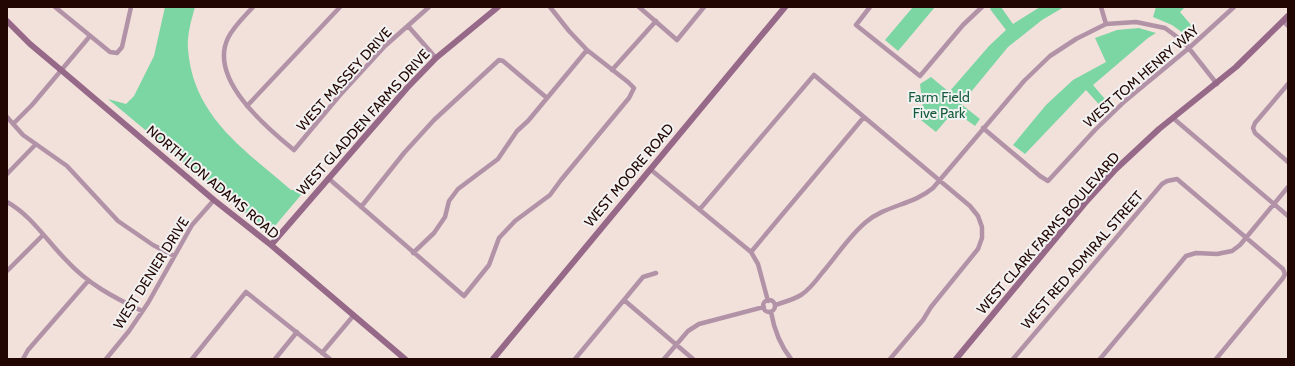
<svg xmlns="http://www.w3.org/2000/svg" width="1295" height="366" font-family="Cabin,sans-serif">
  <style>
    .green { fill: #7cd6a3 }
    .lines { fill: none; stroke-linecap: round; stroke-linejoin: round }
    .street { stroke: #b192a7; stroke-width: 4.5 }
    .secondary { stroke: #976989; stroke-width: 6 }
    .labels { text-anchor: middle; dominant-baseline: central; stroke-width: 4; stroke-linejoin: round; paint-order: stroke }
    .street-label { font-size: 14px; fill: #220601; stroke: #f2f2f2 }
    .park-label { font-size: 14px; fill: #155c3b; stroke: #f2f2f2 }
  </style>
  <rect width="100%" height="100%" fill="#f2e0db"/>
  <path class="green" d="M165,7h30c-4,14 -8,28 -7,42 5,68 57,101 103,141l15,-1 -37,44 -161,-134 18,5 8,-8 20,-40z
    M913,7h22l-37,44 -13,-11z
    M992,7h9l12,17 27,-17h24l-22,13 -34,27 -47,57 19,15 -5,7 -21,-15 -18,21 -15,-12 3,-4 -4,-32 11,-7 18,15 40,-46 17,-16 -16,-21z
    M1156,7h29l-5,5 17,20 -7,6 -18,-13 -19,-8z
    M1139,28l17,5 -8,5 -55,47 17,20 -6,5 -18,-20 -61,64 -12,-9 33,-40 27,-25 33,-18 -11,-24 22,-8z"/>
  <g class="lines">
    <path class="street" d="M55,7l55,45 7,1 5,-6 9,-40
      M253,7c-9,10 -19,19 -25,31 -20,41 39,90 66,112l46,-55 45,-49 44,-39
      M639,7l38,33 27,-33
      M870,7l-14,18 64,51 43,-51 19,-18
      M1101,7l5,17
      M1283,21l5,5
      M408,26l28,32
      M612,70l44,-49
      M1288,84l-33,39 -2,5 2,5 33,29
      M247,106l93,-99
      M7,117l16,18 44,31 51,55 35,24 21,11
      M1173,118l115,98
      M13,124l19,-19 58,-69
      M983,128l57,48 8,5 47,-51 30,-29 64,-53 45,-41
      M650,169l101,83 7,12 10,37
      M7,174l29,-30
      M328,178l136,118 25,-31 10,-27 16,-17 35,-26 11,-15 68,-82 5,-10 -6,-6 -41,-32 -18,-19 -19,-24
      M7,202c24,13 40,39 59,58 22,24 47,37 76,51
      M361,207l43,-54 30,-33 65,-60 4,1 44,37
      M700,209l114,-134 156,131 8,10 4,11v11l-4,11 -47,58 -8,13 -33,39
      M751,252l113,-135
      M413,253l21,-20 11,-16 4,-16 9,-12 40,-30 19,-28 11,-10 59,-71
      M7,271l36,-36
      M624,300l69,59
      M763 306a6 6 0 1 1 12 0a6 6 0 1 1-12 0Z
      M775,305c9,-3 18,-5 26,-10 8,-5 15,-14 21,-22 14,-16 27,-37 44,-51 20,-17 47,-17 67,-34l91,-107 26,-25 26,-17 30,-15 30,-2 29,6 19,14 33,42
      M771,312c3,17 9,33 20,47
      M322,353l32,-38
      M23,359l5,-9 60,-69
      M106,359l23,-28 19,-28 44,-78 22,-25
      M192,359l54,-67 84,67
      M275,359l22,-27
      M575,359l68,-82 13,-4
      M664,359l24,-28 11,-7 65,-17
      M1013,359l149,-175 5,-3 10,-2 106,90 2,5 -2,4 -67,81
      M1100,359l86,-103 10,-3 21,1 15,-3 8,-6 48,-58"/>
    <path class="secondary" d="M7,21l23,23 31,26 153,130 57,45 134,114
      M271,245l136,-157 29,-30 62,-51
      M493,359l292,-352
      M956,359l129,-156 31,-34 43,-40 77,-62 52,-51"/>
  </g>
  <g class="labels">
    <g class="street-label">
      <text transform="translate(1141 76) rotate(-41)">WEST TOM HENRY WAY</text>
      <text transform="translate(344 79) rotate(-48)">WEST MASSEY DRIVE</text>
      <text transform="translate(363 122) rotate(-48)">WEST GLADDEN FARMS DRIVE</text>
      <text transform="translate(629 175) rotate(-50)">WEST MOORE ROAD</text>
      <text transform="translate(213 182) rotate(40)">NORTH LON ADAMS ROAD</text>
      <text transform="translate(1048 233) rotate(-49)">WEST CLARK FARMS BOULEVARD</text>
      <text transform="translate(1082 260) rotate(-49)">WEST RED ADMIRAL STREET</text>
      <text transform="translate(151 273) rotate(-58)">WEST DENIER DRIVE</text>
    </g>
    <g class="park-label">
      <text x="939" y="97">Farm Field<tspan x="939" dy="16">Five Park</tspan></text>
    </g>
  </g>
  <rect width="1295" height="366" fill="none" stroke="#220601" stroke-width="16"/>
</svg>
